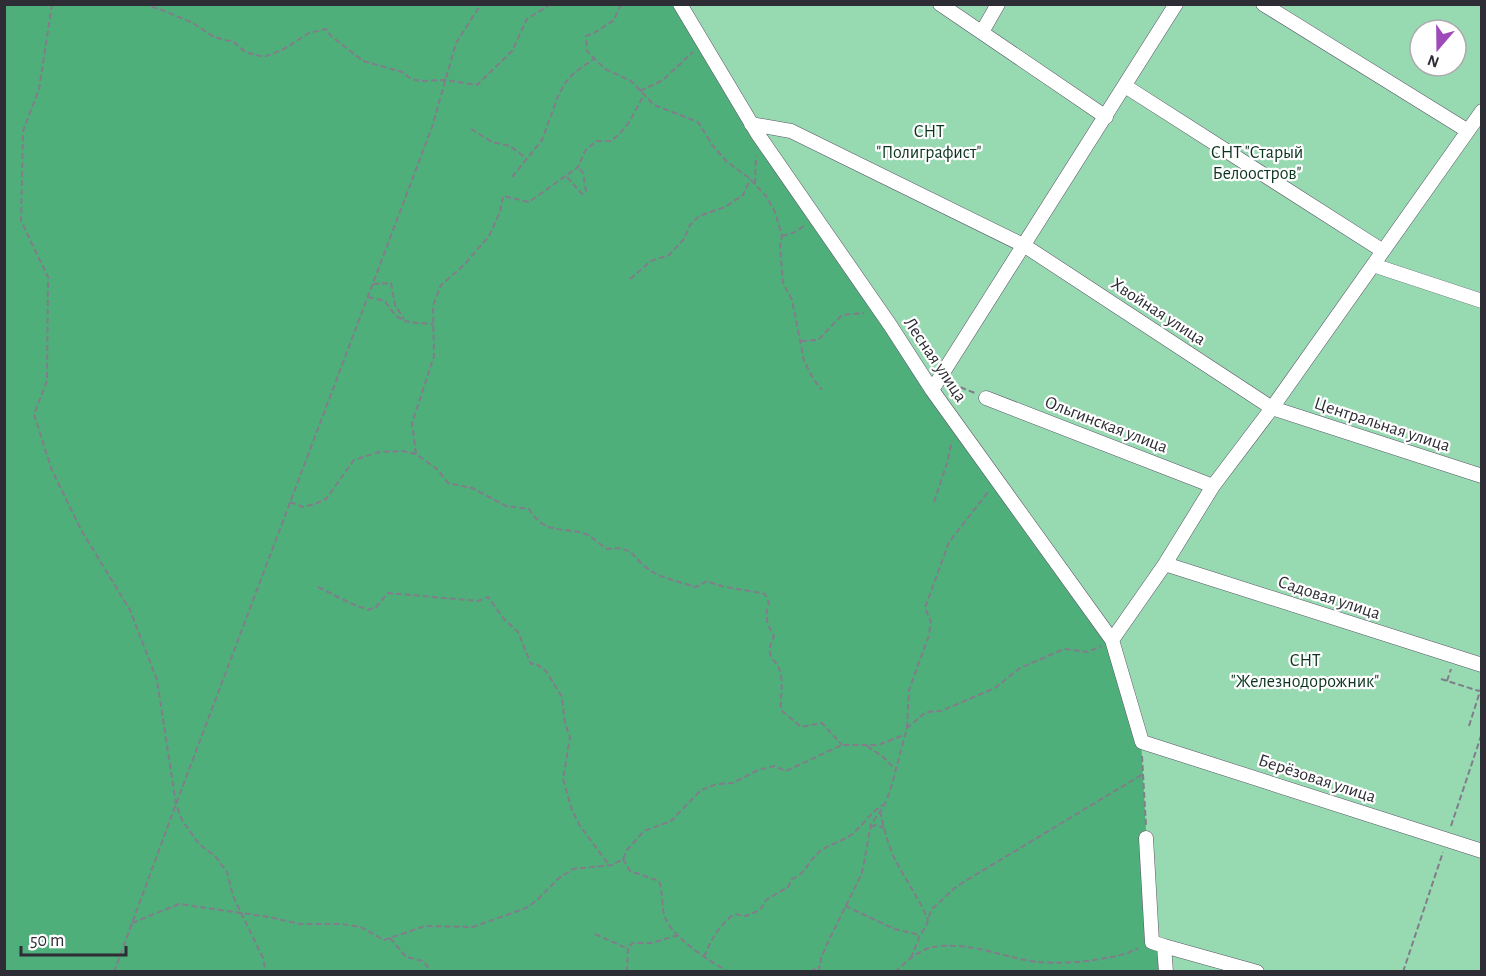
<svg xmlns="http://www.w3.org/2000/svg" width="1486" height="976" font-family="'Alegreya Sans',sans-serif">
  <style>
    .green { fill: #97dab1; fill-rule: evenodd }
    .forest { fill: #4faf7a }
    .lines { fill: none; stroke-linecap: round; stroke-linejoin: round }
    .street-casing { stroke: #595466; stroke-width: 15 }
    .path { stroke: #817d8b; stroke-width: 2; stroke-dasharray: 6 3; stroke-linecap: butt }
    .street { stroke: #fff; stroke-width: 14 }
    .labels { text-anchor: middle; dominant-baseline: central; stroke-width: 4.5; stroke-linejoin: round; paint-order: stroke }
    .park-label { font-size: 18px; fill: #0b351f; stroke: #fff }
    .street-label { font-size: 18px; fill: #2e2c34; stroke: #fff }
  </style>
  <rect width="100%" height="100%" fill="#e0dbf0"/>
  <path class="green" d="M680,5h801v966h-315l-14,-29 -222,-556zM1420,30h36v36h-36z"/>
  <path class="forest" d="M5,5h675l19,34 411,600 31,101 11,201 13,5 1,25 -1161,1z"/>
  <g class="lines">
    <g class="street-casing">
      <path id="street" d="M680,4l77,129 133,192 42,65 180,250 30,102 340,109
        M940,4l166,113
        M1263,4l205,127
        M982,32l16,-28
        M1125,86l258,165
        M751,124l40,7 234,115 247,162 210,68
        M1373,265l109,36
        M932,390l244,-386
        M986,398l227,88
        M1165,564l317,101
        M1112,640l53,-76 48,-78 59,-78 210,-297
        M1146,838l6,104 12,4 2,26
        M1164,946l93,26"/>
    </g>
    <path class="path" d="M52,4l-13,85 -16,42 -2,90 27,56 -1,104 -13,33 17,54 30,62 49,80 27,70 19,124 6,16 17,24 16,12 12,16 6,24 30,62 3,14
      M143,4l19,6 31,13 21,14 20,5 11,10 19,5 18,-7 27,-17 17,-4 5,7 32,25 39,11 9,7 11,2 23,-1 32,5 35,-34 15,-32 24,-15
      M621,4l-7,16 -20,13 -8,3 1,15 18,18 26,12 23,24 44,17 15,24 14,16 21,15 18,19 9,16 7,24 -2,10 3,37 9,17 12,61 10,19 8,10
      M640,91l23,-11 30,-28
      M471,129l21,13 18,4 17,13
      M512,177l30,-37 16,-44 8,-14 8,-9 21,-15
      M567,177l15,17 4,-3 -3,-18 -5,-6
      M755,184l1,-28
      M782,236l11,-3 11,-7
      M630,279l21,-18 18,-6 15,-16 6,-14 9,-9 26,-9 18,-12 7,-16
      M373,284l18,-1 4,22 9,14
      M368,297l17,4c15,24 22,21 48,23
      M801,341l17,-1 24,-25 22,-2
      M952,384l23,9
      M416,454l-4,-31 22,-67 -1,-50 8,-21 23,-20 25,-29 11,-24 3,-16 26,6 49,-35 7,-16 11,-10h15c6,-5 13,-11 18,-19 6,-9 9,-18 15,-27
      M290,502l13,5 12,-3 11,-5 28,-39 25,-8 23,-1 14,3 21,15 11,14 24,5 34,18 23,3c17,28 35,16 59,26 6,4 13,10 19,14 28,-4 25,10 44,22 10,7 32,12 45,16l11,-6c18,8 37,8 58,13l4,9c-5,13 -2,21 5,33 -12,27 5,20 7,40 2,11 -1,23 0,34l20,17 21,-4 20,22
      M934,502l13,-39 5,-22
      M318,587l32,16 18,7 8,-3 12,-14 90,8 10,-4 16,22 14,13 13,32 4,-1 11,8 16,26 3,26 5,14 -7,42 9,31 8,16 29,39
      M1441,679l38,12
      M1447,681l4,-12
      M1469,726l13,-41
      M907,728l2,-38 20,-55 2,-13 -6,-14 24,-66 39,-50
      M867,746l15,10 14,14
      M1142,756l4,70
      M880,811c4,19 9,38 18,54 10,19 22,35 30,55
      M1451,826l31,-93
      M871,827l4,-2 9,3
      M623,859l7,12 29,10c5,13 1,28 8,41 10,18 43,40 62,50
      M845,906l50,23 25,6
      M132,923l47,-19 90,13 31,7h41l20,3 23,13 41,-14 48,1 53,-19 10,-7 23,-23 14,-9 39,-4 11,-6 4,-9 17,-19 27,-10 30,-31 16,-6 16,-1 25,-13 16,-4 12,5 56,-26h36l26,-10
      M595,934l33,15
      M390,938l16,19 17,4 9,11
      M704,957c7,-18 15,-31 30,-43l12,2 14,-6 6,-10 22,-13 4,-8c15,-7 13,-13 23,-23 10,-11 21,-12 33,-19 14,-9 21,-24 35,-32
      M911,958l9,-23 6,-9 5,-16 26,-24 186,-112
      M114,972l62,-168 256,-677 24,-84 25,-39
      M627,972l1,-25 5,-4h18l28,-8
      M810,972l10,-6
      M819,972l2,-14 7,-16 34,-69 9,-49 13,-18 6,-15 17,-63 19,-16 15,-1 54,-23 25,-20 44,-19 24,3 13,-6
      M895,972c10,-9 21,-20 34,-24 33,-8 69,7 101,13 22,3 43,2 64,-1 17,-3 30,-4 44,-12
      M1403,972l40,-120"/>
    <use href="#street" class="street"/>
  </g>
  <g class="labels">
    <g class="park-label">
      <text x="929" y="132">СНТ<tspan x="929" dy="21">"Полиграфист"</tspan></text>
      <text x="1257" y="153">СНТ "Старый<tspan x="1257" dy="21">Белоостров"</tspan></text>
      <text x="1305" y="661">СНТ<tspan x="1305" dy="21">"Железнодорожник"</tspan></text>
    </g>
    <g class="street-label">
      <text transform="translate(1158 312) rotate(33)">Хвойная улица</text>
      <text transform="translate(935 360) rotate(56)">Лесная улица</text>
      <text transform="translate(1106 425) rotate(21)">Ольгинская улица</text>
      <text transform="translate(1382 425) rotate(18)">Центральная улица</text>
      <text transform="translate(1329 598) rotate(18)">Садовая улица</text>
      <text transform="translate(1317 779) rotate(18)">Берёзовая улица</text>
    </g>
  </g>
  <rect width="1486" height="976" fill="none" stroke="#2e2c34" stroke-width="12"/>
  <g transform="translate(1438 48) rotate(200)"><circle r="28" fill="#ffffff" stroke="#ababae" stroke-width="1.5"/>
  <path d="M0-4.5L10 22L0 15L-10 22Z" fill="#9e4bba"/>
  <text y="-9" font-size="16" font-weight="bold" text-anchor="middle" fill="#2e2c34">N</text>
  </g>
  <path d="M21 946v9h105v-9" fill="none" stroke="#2e2c34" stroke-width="3"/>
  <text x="30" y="946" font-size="18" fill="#2e2c34" stroke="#ffffff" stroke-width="4.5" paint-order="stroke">50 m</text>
</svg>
